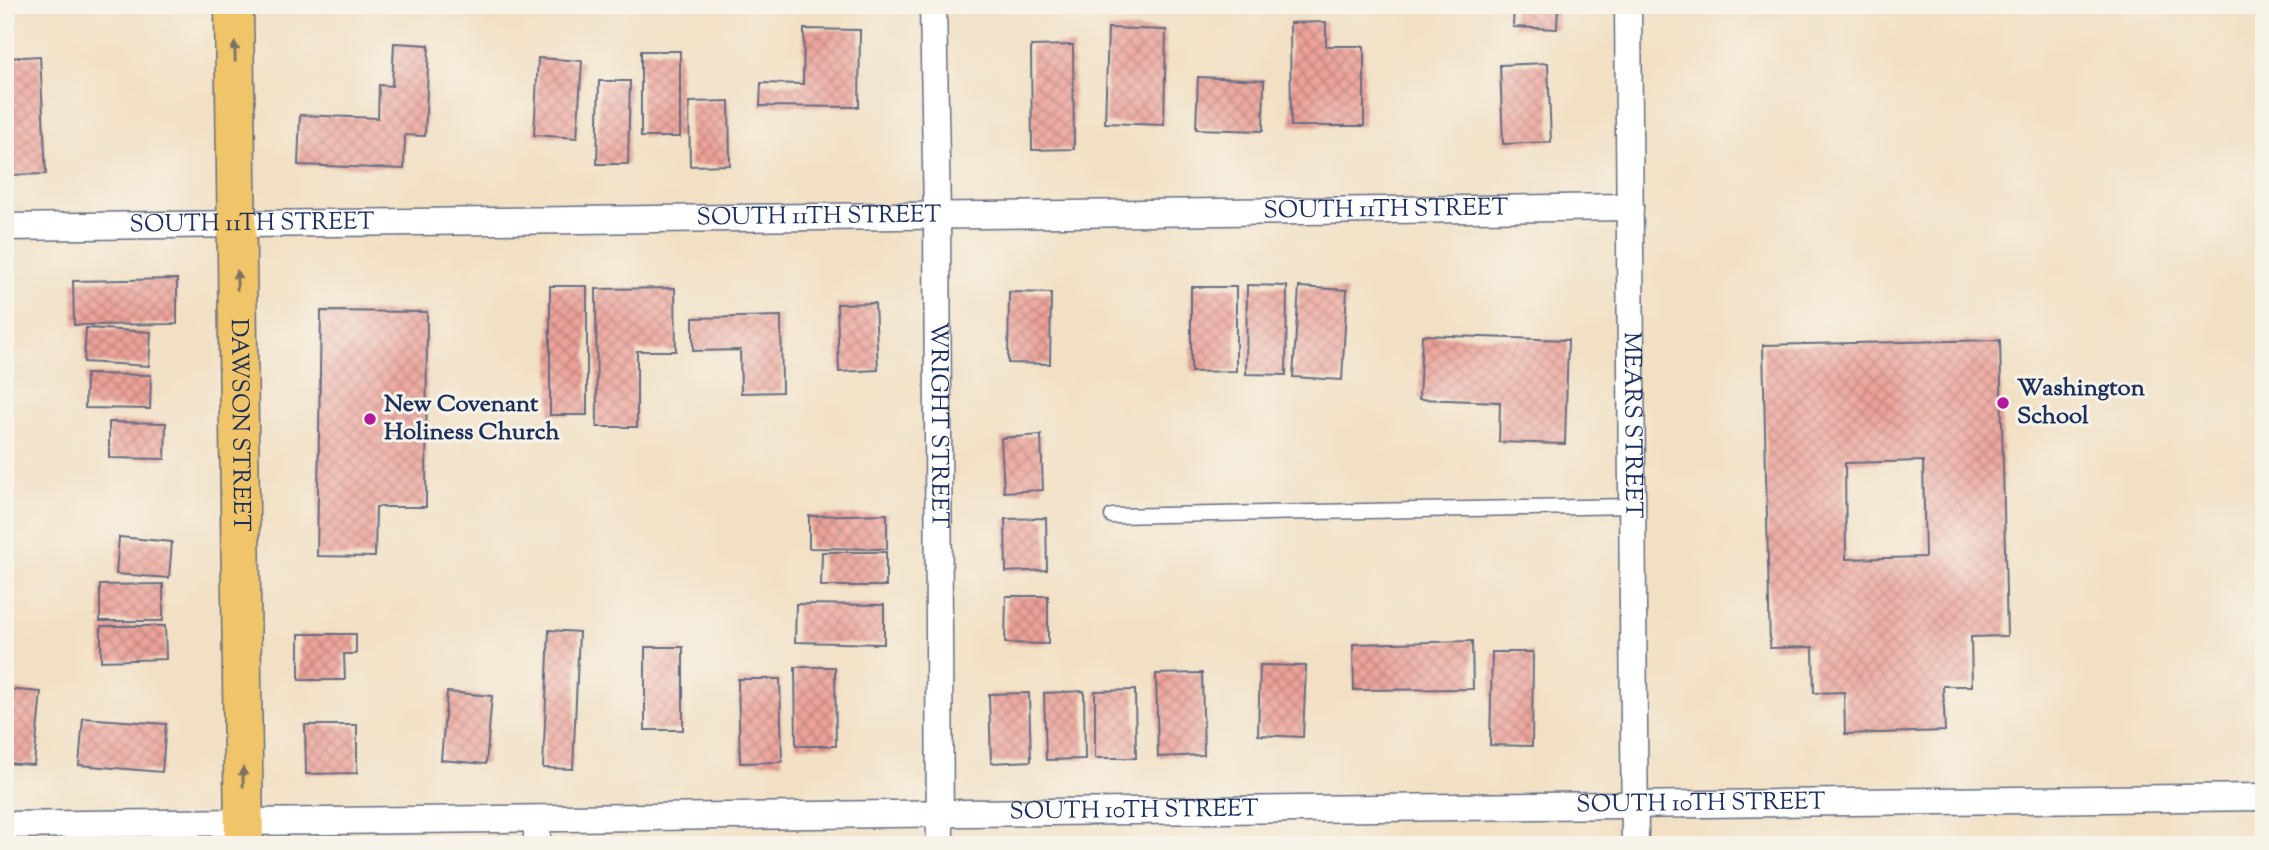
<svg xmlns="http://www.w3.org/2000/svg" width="2269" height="850" font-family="'Sorts Mill Goudy',serif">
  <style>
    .building { fill: url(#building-cross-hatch); fill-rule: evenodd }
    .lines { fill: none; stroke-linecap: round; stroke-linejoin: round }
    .service-casing { stroke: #666d82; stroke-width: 17 }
    .minor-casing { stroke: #666d82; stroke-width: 29 }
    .primary-casing { stroke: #666d82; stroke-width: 41 }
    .service { stroke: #fff; stroke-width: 14 }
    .minor { stroke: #fff; stroke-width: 26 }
    .primary { stroke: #f0c469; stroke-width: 38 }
    .oneway { fill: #7b7263 }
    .poi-dot { fill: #b5179e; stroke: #f7f3e8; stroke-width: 2.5 }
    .labels { text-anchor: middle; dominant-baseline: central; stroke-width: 6; stroke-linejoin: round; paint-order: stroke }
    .street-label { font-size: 24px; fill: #1b2f5e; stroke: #f7f3e8 }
    .poi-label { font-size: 24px; font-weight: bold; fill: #1b2f5e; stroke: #f7f3e8; text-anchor: start }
  </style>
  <defs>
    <pattern id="building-cross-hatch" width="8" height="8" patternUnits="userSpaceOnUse" patternTransform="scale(1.75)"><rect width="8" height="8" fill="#eda299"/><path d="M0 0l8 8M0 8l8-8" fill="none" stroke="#bf8480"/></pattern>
  </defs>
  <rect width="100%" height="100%" fill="#f7f3e8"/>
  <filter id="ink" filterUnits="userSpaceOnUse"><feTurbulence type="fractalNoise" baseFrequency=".0143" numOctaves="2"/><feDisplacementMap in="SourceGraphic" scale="14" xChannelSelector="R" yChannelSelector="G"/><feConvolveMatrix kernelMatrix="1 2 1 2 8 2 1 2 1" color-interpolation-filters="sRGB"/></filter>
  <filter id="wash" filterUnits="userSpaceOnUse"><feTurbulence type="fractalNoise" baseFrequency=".00686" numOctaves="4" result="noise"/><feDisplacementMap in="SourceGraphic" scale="28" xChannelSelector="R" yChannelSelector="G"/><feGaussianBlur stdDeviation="1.57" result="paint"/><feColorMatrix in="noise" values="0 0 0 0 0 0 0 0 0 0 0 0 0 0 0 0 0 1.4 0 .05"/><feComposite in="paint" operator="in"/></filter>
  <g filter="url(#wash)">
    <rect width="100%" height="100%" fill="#f1e0c4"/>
    <g id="blocks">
      <path class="building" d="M1514,5h44l-1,24 -44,-2z
        M1326,22v24h38v80h-73l-1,-103z
        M1108,28l58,2 -2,95 -59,-2z
        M804,29l56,1 -1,77 -99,-1 1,-23 42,1z
        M394,43l35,2 -4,91 -20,-1 -1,34 -106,-4 2,-50 78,3 1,-33 13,1z
        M1073,45l1,104 -42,1 -1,-104z
        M641,51h39v86h-39z
        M40,56l6,118 -39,1 -2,-117z
        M538,58l44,3 -5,77 -43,-3z
        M1548,63l3,79 -48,2 -3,-79z
        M1198,77l66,3 -1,51 -67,-2z
        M599,81h31l-2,83h-31z
        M729,101l1,64 -40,1 -1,-64z
        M177,279v45l-103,1 -1,-44z
        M1247,285l40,1 -1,89 -40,-1z
        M550,286h37v129h-37z
        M1191,287h45v84l-45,1z
        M1299,287l48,3 -5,90 -49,-3z
        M675,288l1,63h-39v76h-40l-1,-138z
        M1009,292l42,1 -1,71 -42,-1z
        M875,303l3,67 -39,2 -2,-68z
        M321,311l106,1 -1,195h-50l-1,50 -58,-1z
        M781,316l1,76 -41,1 -1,-43 -47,1v-33z
        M86,328l65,4 -2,34 -65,-4z
        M1422,335l146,5 -3,104 -66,-2 1,-40 -81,-3z
        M2000,340l7,296 -36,1 1,49h-29l2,45 -100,3 -1,-42 -30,1 -1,-46 -43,1 -7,-303zM1923,461l2,96 -79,2 -1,-96z
        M86,374l65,1 -1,34 -65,-1z
        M109,422l57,1 -1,36 -56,-1z
        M1041,435l2,55 -39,2 -3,-54z
        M887,514v35l-78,-1v-32z
        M1046,518l1,52 -41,2 -1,-53z
        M119,537l53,5 -3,36 -53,-4z
        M822,552h64v34h-65z
        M163,584v37h-63v-36z
        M1006,596h42v48l-43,-1z
        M796,604l88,1v39l-89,-2z
        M101,626h64l1,33 -65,2z
        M549,630l30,2 -6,137 -30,-1z
        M299,634h57v20h-12l1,26h-46z
        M1472,641l1,48 -119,1 -1,-46z
        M645,647h38v83h-38z
        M1492,652h41l-1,94 -42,-1z
        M1260,665l46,1 -3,71 -45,-2z
        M795,667h40l1,79h-40z
        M1202,673l2,82 -46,2 -2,-83z
        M738,679h42l2,83 -42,1z
        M5,689l36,3 -7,73 -29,-2z
        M1135,690l1,68h-41v-67z
        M1084,691l1,68 -39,1 -2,-67z
        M447,692l45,4 -6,68 -45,-4z
        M1029,693l2,68 -40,2 -2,-69z
        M83,718l83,6 -4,48 -83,-7z
        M305,725h52v48l-51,1z"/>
    </g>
  </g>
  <g filter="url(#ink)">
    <use href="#blocks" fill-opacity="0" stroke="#666d82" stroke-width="2"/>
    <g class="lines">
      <g class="service-casing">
        <path id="service" d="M1112,516l519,-10"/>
      </g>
      <g class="minor-casing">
        <g id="minor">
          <path id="s1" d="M933,5l4,210 3,630"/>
          <path id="s2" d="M1628,5l7,840"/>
          <path id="s3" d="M5,227l1625,-20"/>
          <path d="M537,819v26"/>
          <path id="s4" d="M5,825l2259,-28"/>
        </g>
      </g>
      <g class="primary-casing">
        <g id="primary">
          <path id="s5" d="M234,5l10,840"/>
        </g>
      </g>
      <use href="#service" class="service"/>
      <use href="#minor" class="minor"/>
      <use href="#primary" class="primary"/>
    </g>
    <defs><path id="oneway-solid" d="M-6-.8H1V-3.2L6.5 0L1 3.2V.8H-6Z" transform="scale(1.75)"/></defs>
    <g class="oneway">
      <use href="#oneway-solid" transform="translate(235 52) rotate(-91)"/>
      <use href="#oneway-solid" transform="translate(237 280) rotate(-91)"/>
      <use href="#oneway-solid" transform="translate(243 777) rotate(-91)"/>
    </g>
  </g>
  <g class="poi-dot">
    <circle cx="2003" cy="403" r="7"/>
    <circle cx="370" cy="419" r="7"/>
  </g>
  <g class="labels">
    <g class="street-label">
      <text stroke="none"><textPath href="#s3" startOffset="1381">SOUTH 11TH STREET</textPath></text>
      <text stroke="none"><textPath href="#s3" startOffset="814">SOUTH 11TH STREET</textPath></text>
      <text stroke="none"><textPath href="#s3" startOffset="247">SOUTH 11TH STREET</textPath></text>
      <text stroke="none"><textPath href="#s5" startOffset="420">DAWSON STREET</textPath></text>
      <text stroke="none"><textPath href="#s1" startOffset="420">WRIGHT STREET</textPath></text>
      <text stroke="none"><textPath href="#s2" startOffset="420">MEARS STREET</textPath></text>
      <text stroke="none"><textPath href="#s4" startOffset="1696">SOUTH 10TH STREET</textPath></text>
      <text stroke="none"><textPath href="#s4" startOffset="1129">SOUTH 10TH STREET</textPath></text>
    </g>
    <g class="poi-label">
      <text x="2017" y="389">Washington<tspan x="2017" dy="28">School</tspan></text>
      <text x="384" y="405">New Covenant<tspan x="384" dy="28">Holiness Church</tspan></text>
    </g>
  </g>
  <rect width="2269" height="850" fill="none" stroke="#f7f3e8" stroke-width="28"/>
</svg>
